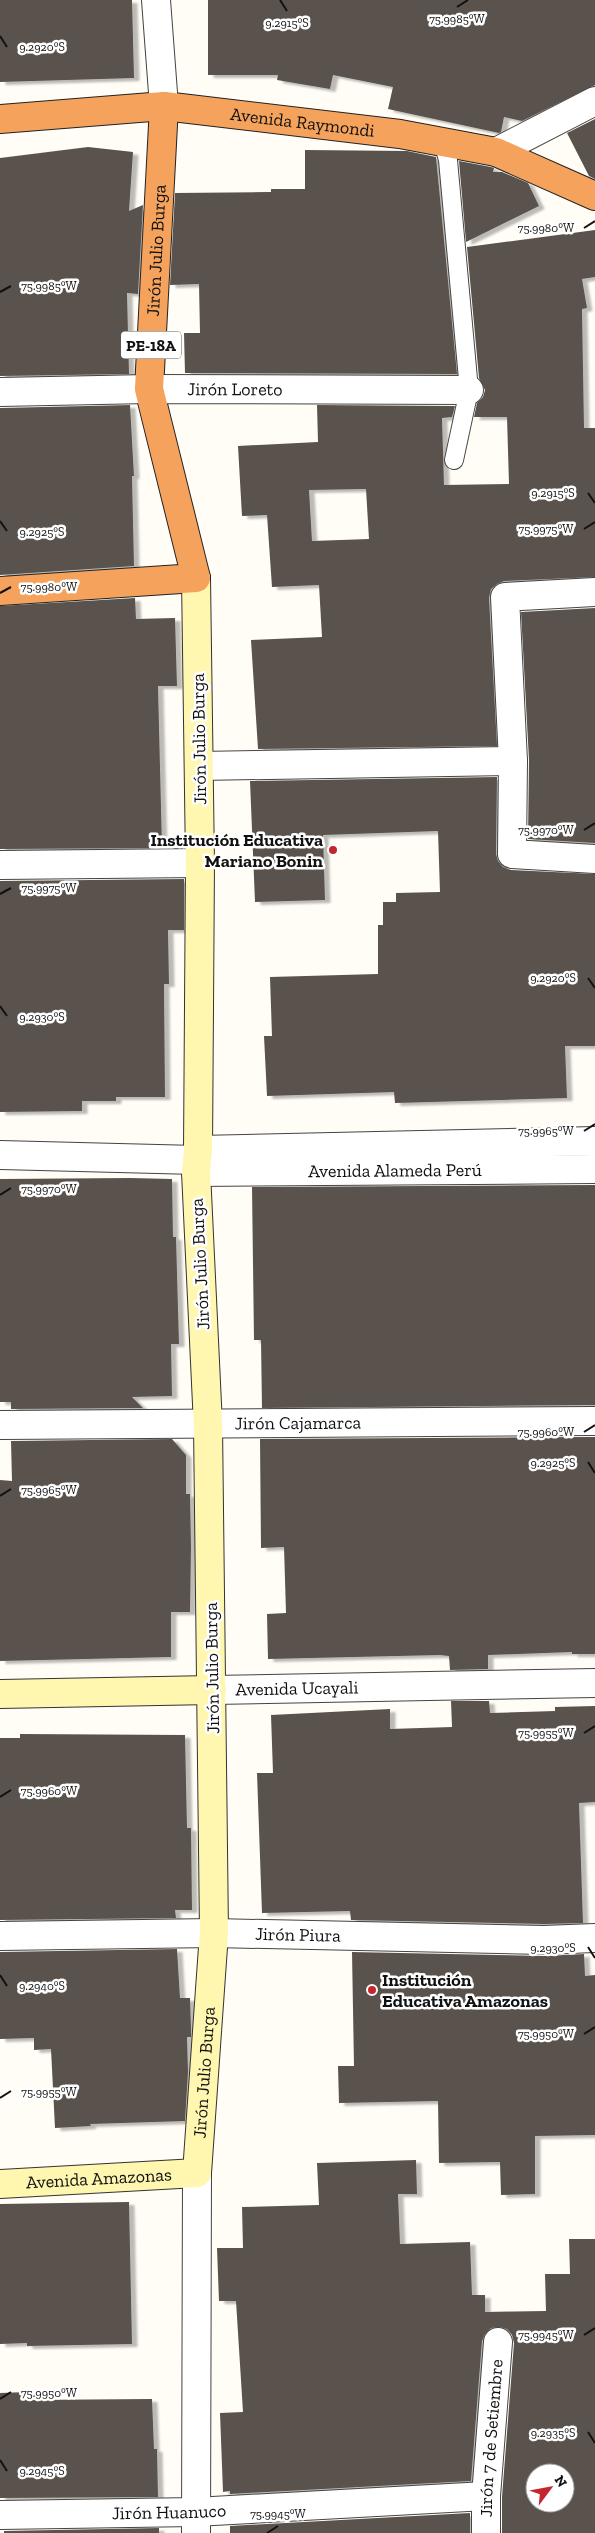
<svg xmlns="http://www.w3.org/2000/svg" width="595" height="2533" font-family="'Zilla Slab',serif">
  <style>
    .building { fill: #5a524d; fill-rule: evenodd; filter: url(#shadow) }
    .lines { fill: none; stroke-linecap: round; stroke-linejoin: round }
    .lane-casing { stroke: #444; stroke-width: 20 }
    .street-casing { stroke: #444; stroke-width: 30 }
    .secondary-casing { stroke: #333; stroke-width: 30 }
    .highway-casing { stroke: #222; stroke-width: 30 }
    .lane { stroke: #fff; stroke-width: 18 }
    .street { stroke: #fff; stroke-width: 28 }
    .secondary { stroke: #fff6b0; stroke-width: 28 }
    .highway { stroke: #f5a25d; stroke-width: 28 }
    .ticks { fill: none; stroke: #111; stroke-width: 2 }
    .poi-dot { fill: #c4262e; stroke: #fff; stroke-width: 2 }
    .labels { text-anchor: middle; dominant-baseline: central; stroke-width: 5; stroke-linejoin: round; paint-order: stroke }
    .shield { fill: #fff; stroke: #585858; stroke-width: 1 }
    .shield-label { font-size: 16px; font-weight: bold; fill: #111 }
    .street-label { font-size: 18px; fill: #111; stroke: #fff }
    .poi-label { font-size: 18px; font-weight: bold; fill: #111; stroke: #fff; text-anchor: end }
    .ticks-label { font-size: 12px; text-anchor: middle; fill: #111; stroke: #fff; stroke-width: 5; stroke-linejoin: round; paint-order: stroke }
  </style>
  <defs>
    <filter id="shadow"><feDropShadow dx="5.5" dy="3" stdDeviation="1" flood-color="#0004"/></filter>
  </defs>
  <rect width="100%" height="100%" fill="#fffdf5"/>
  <path class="building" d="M0,0h132l2,78 -134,4z
    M208,0h387v85l-73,36 -18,-4 -3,15 -2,1 -111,-24 5,-22 -60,-12 -3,14 -53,-9 1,-5h-70z
    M595,119v60l-6,-3 -22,-43z
    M88,147l45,5 -4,59 14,-6 -5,89 -11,-1 2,81 -129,2v-218z
    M305,150l102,1 29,6 21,217 -272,-1 -1,-40h16l-1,-49 -29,1 5,-92 96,-1v-3h34z
    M459,161l32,6 3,1 -1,4h9l26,11 11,23 -73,36z
    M595,230v47l-13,2 5,29 -5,1 2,119h11v149l-91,4 -7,3 -6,5 -2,9 8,148 -239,3 -7,-109 71,-3 -3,-52 -47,2 -5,-72 -25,1 -4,-70 80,-4 -1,-37 138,1 -3,11 -10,1 2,67 65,-1 -2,-67h-33l3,-14 6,-6 2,-7 -6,-12 -12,-131zM366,489l3,50 -57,2 -3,-51z
    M130,405l4,71h-2l2,90 -134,9v-167z
    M135,598l1,21 39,-1 2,68h-19l4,162 -162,1v-243z
    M595,608v235l-67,-4 1,-79 -8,-148z
    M497,777l-1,77 2,7 5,6 8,3 84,4v172h-30l2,52 -172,5 -1,-11 -127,4 -3,-60h8l-2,-59 108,-3v-49h5v-23h13v-9l44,-1 -2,-61 -115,4 2,65 -70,2 -5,-121z
    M184,879v51h-16l1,54h-5l1,113h-49v4h-34v10l-82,1v-231z
    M131,1178l41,1 1,58h3l3,107h-8l1,52 -40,1 11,11 -132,1v-7h-11v-223z
    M595,1185v220l-333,3 -1,-68h-7l-2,-153z
    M595,1437v217h-23v-2l-84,3v14l-38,1 -1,-14 -9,-1 -172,4 -1,-45 19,-1 -2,-66 -23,1 -1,-109z
    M172,1439l14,16v39h4l1,53 -1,65h-19v45l-171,4v-181l12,1 -1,-40z
    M451,1701h38l1,12 65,-2v-4l40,-1v96l-16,1 4,120 -39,1 -193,-4 -1,-9 -88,2 -5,-140h16l-2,-58 119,-6v20l62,-2z
    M20,1734l165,1 2,93h4l1,82h-17l1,8 -176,2v-182h20z
    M177,1949l3,49h10l1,32v7h-4l1,35 -3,49 -95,3 1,2 -36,2 -4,-79 -17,1v-12l-34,1v-87z
    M352,1952l192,4 40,-2 1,22 10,-1v160l-60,1v58l-34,1 -1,-33 -61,1 -1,-62 -99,2 -1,-37h16z
    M416,2160l1,34h-19l2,50 70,-2 2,53h13v17l61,-1 -1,-37h25l-1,-35h26v294h-93v-36l12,-154 -2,-8 -5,-6 -7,-2 -9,1 -6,6 -3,7 -11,140 -241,13v-3l-7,1 -3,-79 23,-1 -7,-111h-17l-2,-53h26l-1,-41 77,-2 -2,-42zM535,2473h30v30h-30z
    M129,2202l3,142 -105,2v-3l-27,1v-140z
    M28,2392v8l124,-1 2,50h3l1,48 -158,1v-105z
    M470,2513v20h-240v-7z
    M159,2528v5h-155v-2z"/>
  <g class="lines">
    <g class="lane-casing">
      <path id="lane" d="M443,142l5,18 21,230 -15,70"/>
    </g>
    <g class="street-casing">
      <g id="street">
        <path d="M156,0l8,106"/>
        <path d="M496,152l99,-51"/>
        <path id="s1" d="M0,392l149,-3 320,1"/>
        <path d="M595,592l-90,5 8,164 -1,93 83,5"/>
        <path d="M199,766l314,-5"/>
        <path d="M0,865l200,-2"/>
        <path d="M198,1150l397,-9"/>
        <path d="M0,1155l197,5"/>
        <path id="s2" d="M196,1172l399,-3"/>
        <path id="s3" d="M0,1425l595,-4"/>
        <path id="s4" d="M212,1690l383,-7"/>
        <path id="s5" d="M0,1936l214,-3 330,7 51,-2"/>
        <path id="s6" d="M0,2515l195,-3 291,-16"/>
        <path d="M196,2533l1,-360"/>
        <path id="s7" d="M486,2533v-37l12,-154"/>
      </g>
    </g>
    <g class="secondary-casing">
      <g id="secondary">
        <path d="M0,1694l212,-4"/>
        <path id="s8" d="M0,2184l197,-11 17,-240 -6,-508 -12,-253 2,-22 2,-287 -4,-285"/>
      </g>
    </g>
    <g class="highway-casing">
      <g id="highway">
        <path id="s9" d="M0,119l164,-13 236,28 96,18 99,44"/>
        <path id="s10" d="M0,591l196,-13 -47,-189 15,-283"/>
      </g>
    </g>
    <use href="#lane" class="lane"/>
    <use href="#street" class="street"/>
    <use href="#secondary" class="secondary"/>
    <use href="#highway" class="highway"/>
  </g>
  <path class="ticks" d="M280,0l7,11M457,7l11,-7M0,36l7,11M584,228l11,-7M0,292l11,-6M588,493l7,10M0,521l7,10M584,529l11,-7M0,593l11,-6M584,830l11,-7M0,894l11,-6M588,978l7,10M0,1006l7,10M584,1131l11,-7M0,1195l11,-7M584,1432l11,-7M588,1462l7,11M0,1496l11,-7M584,1733l11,-7M0,1797l11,-7M588,1947l7,11M0,1975l7,11M584,2034l11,-7M0,2098l11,-7M584,2335l11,-7M0,2399l11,-7M588,2432l7,11M0,2460l7,11M267,2533l11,-7"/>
  <g class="poi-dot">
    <circle cx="333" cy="850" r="5"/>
    <circle cx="372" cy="1990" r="5"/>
  </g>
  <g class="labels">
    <rect class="shield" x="121" y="331.5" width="60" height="27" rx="4"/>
    <g class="shield-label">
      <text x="151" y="345">PE-18A</text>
    </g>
    <g class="street-label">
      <text stroke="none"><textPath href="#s9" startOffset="304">Avenida Raymondi</textPath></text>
      <text stroke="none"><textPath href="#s10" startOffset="530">Jirón Julio Burga</textPath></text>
      <text stroke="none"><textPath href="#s1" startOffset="235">Jirón Loreto</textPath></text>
      <text transform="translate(199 739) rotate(-91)">Jirón Julio Burga</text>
      <text stroke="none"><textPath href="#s2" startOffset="199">Avenida Alameda Perú</textPath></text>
      <text transform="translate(200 1264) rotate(-93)">Jirón Julio Burga</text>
      <text stroke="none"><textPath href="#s3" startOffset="298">Jirón Cajamarca</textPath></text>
      <text transform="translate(212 1668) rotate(-91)">Jirón Julio Burga</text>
      <text stroke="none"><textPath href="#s4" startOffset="85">Avenida Ucayali</textPath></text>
      <text stroke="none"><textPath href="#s5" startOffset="298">Jirón Piura</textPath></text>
      <text stroke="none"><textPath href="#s8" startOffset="298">Jirón Julio Burga</textPath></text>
      <text stroke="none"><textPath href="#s8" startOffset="99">Avenida Amazonas</textPath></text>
      <text stroke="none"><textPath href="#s7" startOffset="95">Jirón 7 de Setiembre</textPath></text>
      <text stroke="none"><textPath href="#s6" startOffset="169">Jirón Huanuco</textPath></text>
    </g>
    <g class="poi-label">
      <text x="323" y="840">Institución Educativa<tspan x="323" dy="21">Mariano Bonin</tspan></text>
      <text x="382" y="1980" text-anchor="start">Institución<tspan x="382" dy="21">Educativa Amazonas</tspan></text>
    </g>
  </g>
  <g class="ticks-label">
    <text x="457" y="23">75.9985°W</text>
    <text x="287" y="27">9.2915°S</text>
    <text x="42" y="51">9.2920°S</text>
    <text x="546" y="232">75.9980°W</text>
    <text x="49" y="290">75.9985°W</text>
    <text x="553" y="497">9.2915°S</text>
    <text x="546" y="533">75.9975°W</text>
    <text x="42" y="536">9.2925°S</text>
    <text x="49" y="591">75.9980°W</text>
    <text x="546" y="834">75.9970°W</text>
    <text x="49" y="892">75.9975°W</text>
    <text x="553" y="982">9.2920°S</text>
    <text x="42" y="1021">9.2930°S</text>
    <text x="546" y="1135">75.9965°W</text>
    <text x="49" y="1193">75.9970°W</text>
    <text x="546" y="1436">75.9960°W</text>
    <text x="553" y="1467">9.2925°S</text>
    <text x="49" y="1494">75.9965°W</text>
    <text x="546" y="1737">75.9955°W</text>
    <text x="49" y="1795">75.9960°W</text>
    <text x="553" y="1952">9.2930°S</text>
    <text x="42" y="1990">9.2940°S</text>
    <text x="546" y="2038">75.9950°W</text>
    <text x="49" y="2096">75.9955°W</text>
    <text x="546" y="2339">75.9945°W</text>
    <text x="49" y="2397">75.9950°W</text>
    <text x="553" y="2437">9.2935°S</text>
    <text x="42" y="2475">9.2945°S</text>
    <text x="278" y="2518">75.9945°W</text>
  </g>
  <g transform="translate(550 2488) rotate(58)"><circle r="24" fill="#ffffff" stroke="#a0a0a0"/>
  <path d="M0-4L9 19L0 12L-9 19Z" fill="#c4262e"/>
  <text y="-8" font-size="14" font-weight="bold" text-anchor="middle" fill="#111111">N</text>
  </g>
</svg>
